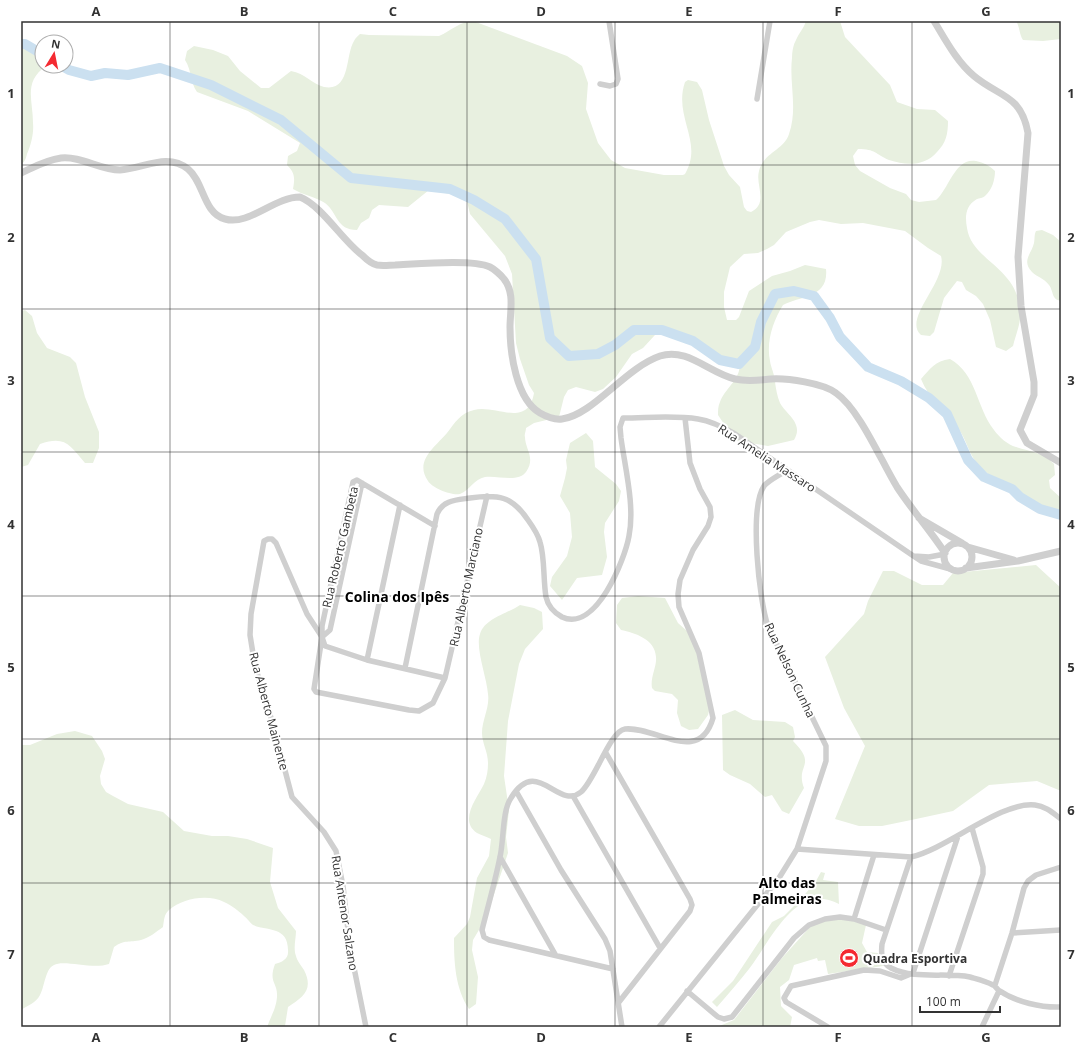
<svg xmlns="http://www.w3.org/2000/svg" width="1082" height="1048" font-family="'Open Sans',sans-serif">
  <style>
    .green { fill: #e8f0e0 }
    .lines { fill: none; stroke-linecap: round; stroke-linejoin: round }
    .river { stroke: #cbe0f0; stroke-width: 10 }
    .minor { stroke: #cfcfcf; stroke-width: 5.5 }
    .tertiary { stroke: #cfcfcf; stroke-width: 7 }
    .grid { fill: none; stroke: #323232; stroke-width: 1; stroke-opacity: 0.55 }
    .labels { text-anchor: middle; dominant-baseline: central; stroke-width: 4; stroke-linejoin: round; paint-order: stroke }
    .street-label { font-size: 12px; fill: #323232; stroke: #fff }
    .poi-label { font-size: 12px; font-weight: bold; fill: #323232; stroke: #fff; text-anchor: start }
    .quarter-label { font-size: 14px; font-weight: bold; fill: #000; stroke: #fff }
    .neatline { fill: none; stroke: #323232; stroke-width: 1.5 }
    .grid-label { font-size: 13px; text-anchor: middle; font-weight: bold; fill: #323232 }
  </style>
  <rect width="100%" height="100%" fill="#fff"/>
  <path class="green" d="M473,21l94,35 15,10 6,17 -2,26 12,34 13,17 14,8 39,7h19l2,-1c19,-32 -12,-57 0,-92l3,-2 9,2 5,8 7,30 15,46 5,9 11,12 4,20 3,4 4,1c18,-9 4,-27 8,-41 4,-18 25,-21 30,-37 9,-26 0,-51 3,-76 0,-6 1,-13 4,-18 3,-7 8,-12 10,-19h34l5,16 45,48 7,17 20,7 18,1 13,11c0,13 -2,22 -11,31 -12,14 -30,14 -48,8 -14,-6 -13,-11 -31,-11l-5,7 2,9 5,6 30,17 16,6 5,6 8,2 17,-2c13,-11 19,-43 40,-39 8,2 13,4 19,10 0,9 -3,19 -10,25 -2,2 -6,2 -8,3 -12,7 -12,18 -10,29 5,35 56,39 53,91 -1,9 -5,18 -7,27l-7,5 -10,-4 -6,-27 -7,-16 -7,-8 -10,-6 -4,-8 -5,-1 -13,17 -10,34 -4,4 -9,-1c-19,-16 27,-54 20,-79l-13,-8 -23,-17 -42,-8 -22,1 -22,-4 -9,2 -24,10 -12,13 -7,4 -9,4 -14,1 -14,13 -6,25v15l3,13h9l3,-3 10,-26 23,-15 18,-5 15,-6 21,4c3,29 -26,27 -43,36 -10,16 -17,37 -13,56 1,7 5,14 5,21 1,7 2,14 5,21 4,8 13,13 16,22 2,5 1,10 -2,15l-26,6 -31,-5 -3,-2 -16,-24c0,-5 0,-9 2,-13 5,-15 25,-25 18,-43l-8,-1 -9,2 -14,-4 -13,-9 -13,-15 -18,-2 -8,5 -12,13 -11,6 -16,23 -13,12 -8,3 -19,-5 -8,3 -4,7 -5,20 -25,6 -8,5c0,3 -2,7 -1,9 0,12 11,21 1,35 -8,11 -29,3 -41,5 -11,2 -15,13 -25,17 -8,2 -28,-6 -32,-13 -14,-20 7,-34 19,-48 8,-10 13,-20 27,-23 21,-6 54,19 60,-17l-5,-8 -9,-26 -4,-16 -4,-69 -7,-18 -35,-42 -4,-17 -37,-7 -21,17 -29,-2 -7,5 -3,8 -8,5 -4,7c-21,0 -19,-17 -32,-27 -9,-6 -22,-8 -32,-14 2,-11 2,-16 -6,-24l1,-9 9,-5 3,-8 -52,-32 -51,-19c-7,-10 -5,-21 -12,-32l2,-9 7,-5 19,4 15,6 12,15 21,17h8l22,-17c14,2 21,13 33,16 27,5 21,-32 30,-46 1,-3 4,-5 6,-7l9,1 70,1c12,-5 21,-15 34,-15z
    M1016,21h45v18l-18,2 -20,-1c-4,-6 -3,-13 -7,-19z
    M21,43l21,3v20h4c-23,16 -13,34 -13,57 1,10 -2,22 -6,31 -1,4 -2,8 -6,10z
    M1042,230l11,5 8,7v59c-10,-2 -7,-9 -12,-16 -5,-7 -12,-8 -17,-13 -11,-11 0,-19 2,-29 1,-5 0,-8 2,-12z
    M25,310l7,6 5,17 10,15 23,9 6,6 9,34 14,35v16l-6,15h-8c-15,-18 -20,-28 -45,-19l-12,21 -7,2v-156z
    M950,359c27,15 26,48 44,71 5,7 14,15 22,17 15,5 27,5 38,17l1,11 -6,5 1,8 11,10v22c-5,-3 -11,-6 -16,-9 -2,-2 -4,-5 -6,-7 -22,-12 -47,-22 -63,-42 -7,-9 -11,-25 -18,-34 -13,-16 -29,-29 -37,-49 9,-10 14,-18 29,-20z
    M586,433l7,8 2,26 21,17 5,7 -2,10 -14,22 -1,9 3,25 -5,18 -25,3 -15,22 -12,-14 2,-9 15,-21 5,-19 -2,-24 -10,-17 5,-18 2,-10 -1,-8 4,-17z
    M1036,565l25,23v203l-24,-10 -48,4 -36,26 -37,8 -34,7h-23l-24,-7 30,-73 -21,-38 -19,-51 39,-43 4,-13 15,-30h11l28,14h21l10,-12z
    M638,596l27,2 13,25 9,8 9,19 15,53 -3,12 -10,14 -9,1 -8,-4 -4,-13 1,-13 -6,-6 -17,-3 -3,-3c-2,-11 5,-21 4,-31 -1,-18 -21,-24 -35,-27l-5,-7 1,-18 5,-7z
    M520,605l14,3 8,4 1,17 -18,20 -6,15 -11,57 -4,55 5,34 -3,27 2,16 -22,65 -13,22 -1,10 6,27 -2,27 -7,5c-14,-21 -15,-47 -15,-71l13,-14 3,-7 7,-39 12,-22 2,-17c-4,-2 -10,-4 -14,-6 -19,-13 1,-36 7,-49 3,-7 4,-14 4,-21 0,-11 -6,-20 -6,-30 0,-13 8,-26 6,-39 -1,-16 -13,-46 -8,-60 5,-16 27,-20 40,-29z
    M735,710l18,10 32,2 8,5 2,10 -2,4c25,25 2,23 11,47l-15,26 -7,-3 -10,-16 -7,2 -15,-13 -20,-9 -7,-5 -1,-55z
    M75,731l17,5 10,15 3,8 -5,17 1,8 5,8 7,4 15,8 35,8 21,19 28,5h16l19,3 26,9 -3,34 8,26 18,23c0,8 -3,17 0,25 1,5 5,9 8,14 10,20 -1,27 -16,37l-3,19 1,1h-19c4,-11 9,-18 10,-30 1,-15 -9,-14 -2,-33 7,-2 14,-5 13,-14 0,-24 -21,-19 -35,-25 -3,-2 -6,-7 -9,-9 -5,-5 -13,-11 -20,-14 -16,-8 -41,-4 -55,8 -5,4 -5,11 -6,17 -7,5 -14,11 -22,13 -12,3 -16,-1 -27,7l-5,17c-17,6 -45,-5 -55,1 -9,4 -9,21 -14,30 -4,8 -12,10 -19,15v-265h9l27,-11z
    M821,872l4,1 -2,7 15,2 1,22c-10,-5 -22,-8 -33,-3 -25,13 -41,47 -57,68 -10,13 -21,25 -32,38l-5,-5 21,-21 39,-59 12,-6 17,-17 15,-18z
    M852,919l14,6 -4,18 5,9 11,1 5,13 -55,8 -3,-14 -7,1 -1,-3 -23,7 -5,15 -9,7 1,19 11,11 -2,10h-73l17,-7 48,-62 28,-31 16,-7z"/>
  <g class="lines">
    <path class="river" d="M21,44h4l17,10
      M62,66l7,4 22,6 14,-3 23,2 32,-7 51,17 70,35 70,58 99,11 24,11 31,19 31,40 14,79 19,18 29,-2 17,-9 19,-15h28l31,11 27,19 19,4 16,-17 6,-25 14,-28 19,-3 20,5 16,22 10,19 28,30 33,14 28,17 18,16 21,46 16,17 28,12 8,8 20,12 21,6"/>
    <path class="minor" d="M600,84l10,2 6,-2 2,-5 -9,-58
      M757,99l13,-78
      M435,526l-73,-43 -5,-3 -4,2 -31,144v11l-8,52 2,3 93,18 10,1 14,-8 12,-25 42,-182
      M914,556l15,1 16,-3
      M322,637l8,-7 32,-147
      M367,660l33,-155
      M405,668l32,-154c6,-14 19,-14 33,-16 28,-4 42,-2 58,22 5,7 10,14 12,22 5,16 3,37 6,55 2,9 7,15 16,20 34,16 63,-58 67,-81 6,-30 -4,-68 -8,-98l-1,-11 3,-9c24,0 51,-3 75,1 13,2 25,8 37,15l177,121 9,6 33,9
      M606,753l84,146 2,6 -2,6 -71,91
      M516,791l45,79 44,69 5,12 12,76
      M573,796l87,152
      M797,849l114,8c36,-8 90,-56 124,-52 10,1 18,8 26,14
      M500,857l55,97
      M911,857l-29,87c-1,10 -1,19 9,24 24,12 54,4 79,9 7,2 16,4 23,8 3,1 4,5 7,6 16,11 42,17 61,16
      M854,919l20,-64
      M1012,933l49,-3
      M613,969l-124,-29 -5,-3 -2,-7c6,-24 13,-48 18,-73 4,-17 2,-46 11,-59 26,-43 47,13 70,-6 14,-12 29,-61 44,-63 31,-3 74,37 88,-11l-14,-65 -20,-46 -1,-13 2,-14 13,-30 15,-24 3,-9 -1,-10 -10,-18 -10,-26 -5,-45
      M949,976l34,-102v-7l-11,-39
      M995,985l17,-52 12,-45 4,-7 8,-6 25,-8
      M687,991l31,26 6,2 8,-2 62,-79 15,-13 16,-6 15,-2 14,2 32,11
      M366,1027l-16,-79 -7,-62 -7,-35 -12,-19 -32,-35 -20,-76 -17,-55 -5,-31 1,-21 13,-73 4,-2h4l4,4 31,71 15,23 3,9 42,14 78,18
      M659,1027l120,-149 18,-29 29,-88v-15l-58,-120c-9,-25 -19,-118 -4,-140 5,-6 16,-11 23,-16
      M828,1027l-42,-25 -2,-4 7,-12 73,-16 16,1 21,7 12,-5 45,-137
      M982,1027l17,-36"/>
    <path class="tertiary" d="M934,21c11,18 23,41 40,55 25,21 47,18 54,57l-10,124 3,49 13,76v13l-14,35 7,13 34,20
      M21,173c13,-6 25,-13 40,-15 20,-2 39,12 59,12 23,-1 47,-18 68,-1 16,13 15,44 37,50 24,7 49,-22 75,-22 22,9 42,43 62,58 4,4 10,9 15,10 6,1 13,0 18,0 22,-1 78,-6 95,2 4,2 11,8 14,12 11,14 6,32 6,48 0,26 6,72 30,86 7,4 14,7 22,6 31,-4 63,-51 98,-63 27,-9 49,17 75,23 13,3 23,1 36,0 16,-1 52,4 65,14 24,17 45,68 61,94 15,23 33,43 48,66
      M919,518l43,25
      M944 557a14 14 0 1 1 28 0a14 14 0 1 1-28 0Z
      M968,547l46,13
      M966,568l52,-7 43,-10"/>
  </g>
  <path class="grid" d="M170,21v1006M319,21v1006M467,21v1006M615,21v1006M763,21v1006M912,21v1006M21,165h1040M21,309h1040M21,452h1040M21,596h1040M21,739h1040M21,883h1040"/>
  <defs>
    <g id="stadium-disc" transform="scale(1)"><circle r="9.5" fill="#f42a31" stroke="#fff"/><path d="M0-5a6.5 5 0 1 0 0 10a6.5 5 0 1 0 0-10ZM-3.5-1.8h7v3.6h-7Z" fill="#fff"/></g>
  </defs>
  <g fill-rule="evenodd">
    <use href="#stadium-disc" x="849" y="958"/>
  </g>
  <g class="labels">
    <g class="street-label">
      <text transform="translate(767 458) rotate(33)">Rua Amelia Massaro</text>
      <text transform="translate(340 547) rotate(-77)">Rua Roberto Gambeta</text>
      <text transform="translate(466 587) rotate(-78)">Rua Alberto Marciano</text>
      <text transform="translate(790 670) rotate(65)">Rua Nelson Cunha</text>
      <text transform="translate(269 711) rotate(75)">Rua Alberto Mainente</text>
      <text transform="translate(345 913) rotate(81)">Rua Antenor Salzano</text>
    </g>
    <g class="poi-label">
      <text x="863" y="958">Quadra Esportiva</text>
    </g>
    <g class="quarter-label">
      <text x="397" y="596">Colina dos Ipês</text>
      <text x="787" y="882">Alto das<tspan x="787" dy="16">Palmeiras</tspan></text>
    </g>
  </g>
  <rect width="1082" height="1048" fill="none" stroke="#ffffff" stroke-width="44"/>
  <g transform="translate(54 54) rotate(10)"><circle r="19" fill="#ffffff" stroke="#adadad"/>
  <path d="M0-3L7 15L0 10L-7 15Z" fill="#f42a31"/>
  <text y="-6" font-size="11" font-weight="bold" text-anchor="middle" fill="#323232">N</text>
  </g>
  <path d="M920 1006v6h80v-6" fill="none" stroke="#323232" stroke-width="2"/>
  <text x="926" y="1006" font-size="12" fill="#323232" stroke="#ffffff" stroke-width="3" paint-order="stroke">100 m</text>
  <rect x="22" y="22" width="1038" height="1004" class="neatline"/>
  <g class="grid-label">
    <text x="96" y="16">A</text>
    <text x="244" y="16">B</text>
    <text x="393" y="16">C</text>
    <text x="541" y="16">D</text>
    <text x="689" y="16">E</text>
    <text x="838" y="16">F</text>
    <text x="986" y="16">G</text>
    <text x="11" y="98">1</text>
    <text x="1071" y="98">1</text>
    <text x="11" y="242">2</text>
    <text x="1071" y="242">2</text>
    <text x="11" y="385">3</text>
    <text x="1071" y="385">3</text>
    <text x="11" y="529">4</text>
    <text x="1071" y="529">4</text>
    <text x="11" y="672">5</text>
    <text x="1071" y="672">5</text>
    <text x="11" y="815">6</text>
    <text x="1071" y="815">6</text>
    <text x="11" y="959">7</text>
    <text x="1071" y="959">7</text>
    <text x="96" y="1042">A</text>
    <text x="244" y="1042">B</text>
    <text x="393" y="1042">C</text>
    <text x="541" y="1042">D</text>
    <text x="689" y="1042">E</text>
    <text x="838" y="1042">F</text>
    <text x="986" y="1042">G</text>
  </g>
</svg>
